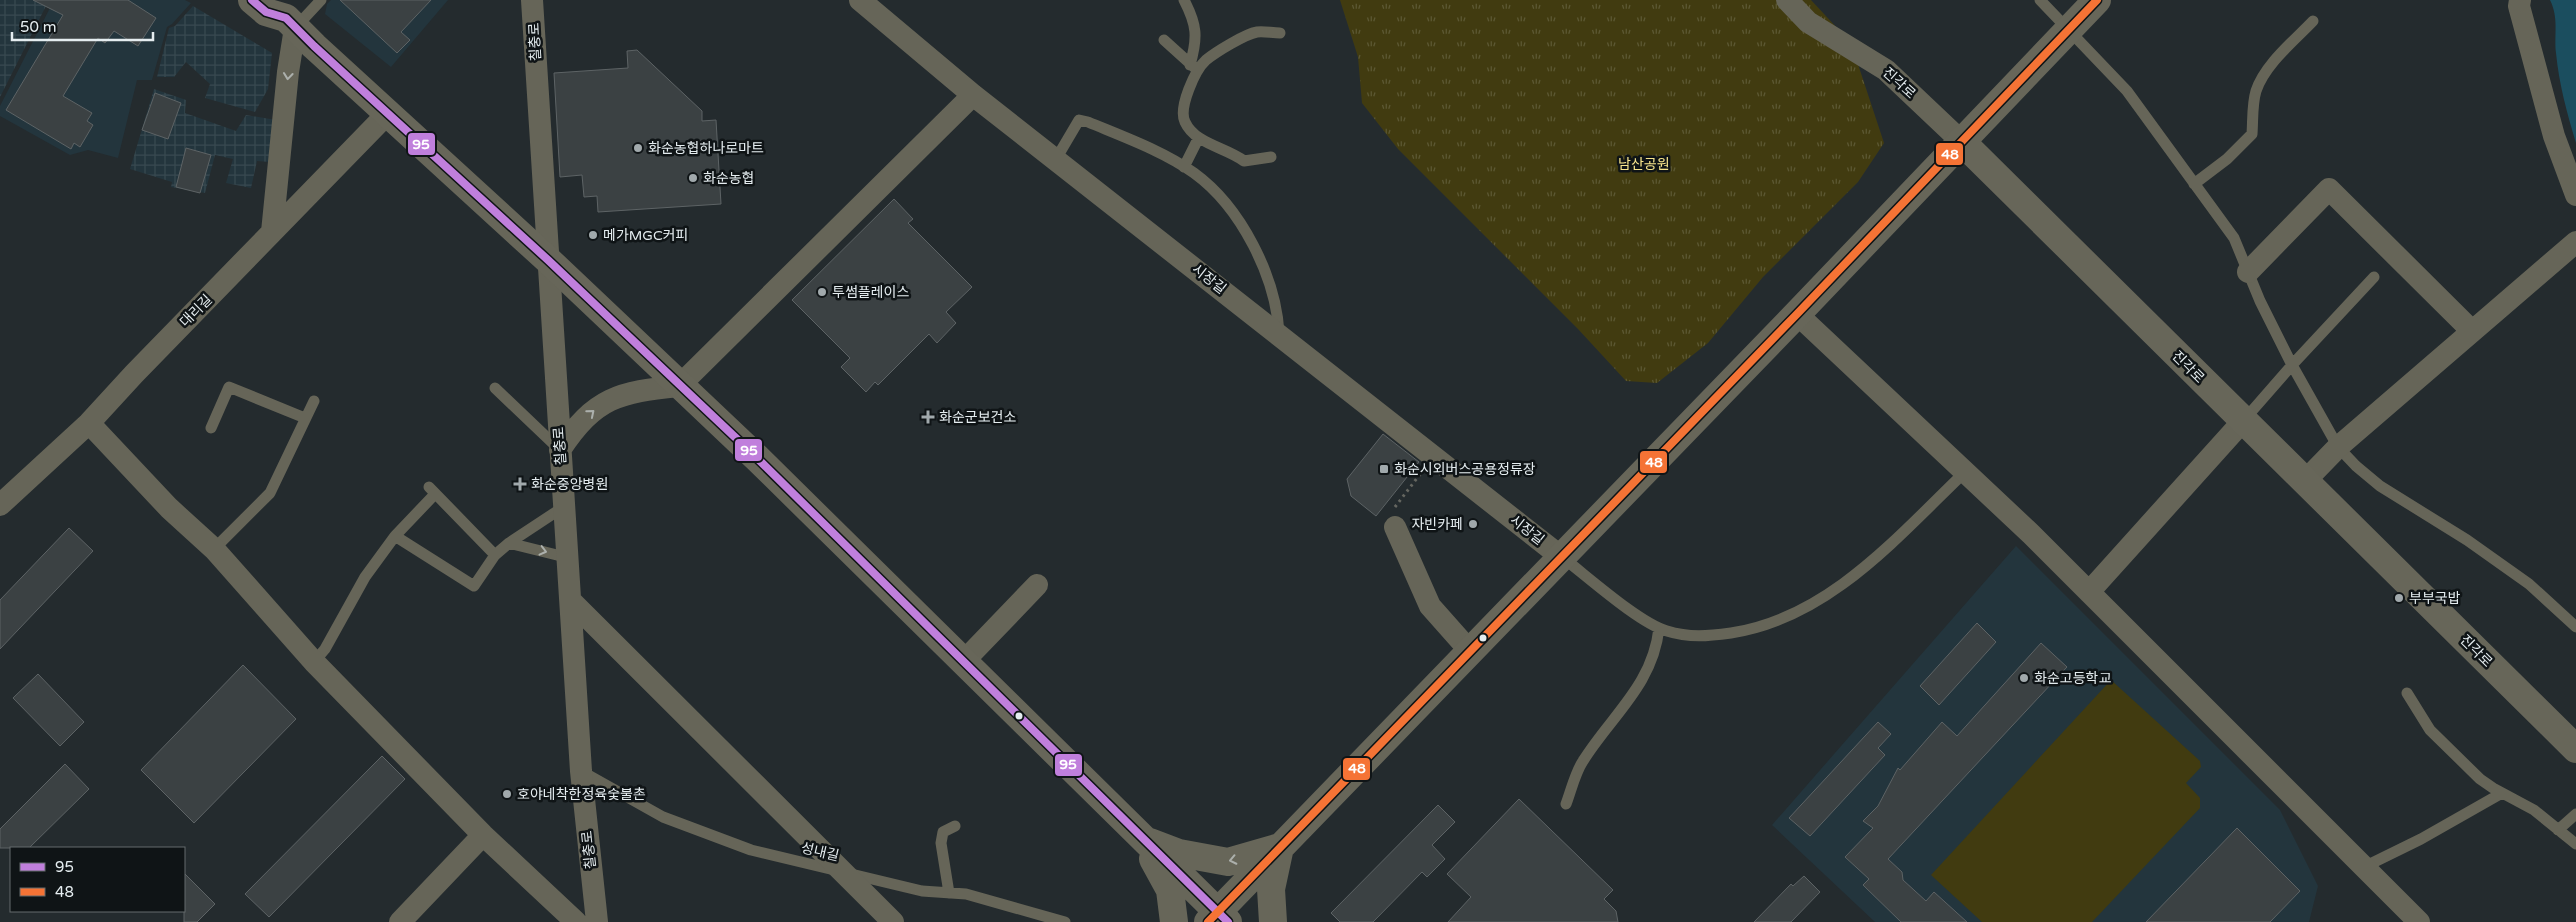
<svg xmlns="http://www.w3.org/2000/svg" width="2576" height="922" font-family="'Varela Round','Noto Sans KR',sans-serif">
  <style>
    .built { fill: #23353d }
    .industrial { fill: url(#industrial-grid) }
    .park { fill: url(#park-tufts) }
    .pitch { fill: #413b10 }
    .water { fill: #1b4e5f }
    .building { fill: #3b4143; stroke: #5d6365 }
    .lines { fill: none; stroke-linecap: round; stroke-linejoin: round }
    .path { stroke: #656660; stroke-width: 3; stroke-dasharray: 2.5 4; stroke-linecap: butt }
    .lane { stroke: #666558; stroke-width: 11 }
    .street { stroke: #666558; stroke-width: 22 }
    .secondary { stroke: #676659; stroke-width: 28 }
    .bus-1-casing { stroke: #0f1416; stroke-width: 11 }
    .bus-2-casing { stroke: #0f1416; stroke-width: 11 }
    .bus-1 { stroke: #c07fdc; stroke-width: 8 }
    .bus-2 { stroke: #f57335; stroke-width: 8 }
    .oneway { stroke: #acb0ac }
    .poi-dot { fill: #a1a9ac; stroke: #0f1416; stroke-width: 2 }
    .bus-dot { fill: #e5edf0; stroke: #0f1416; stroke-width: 2 }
    .labels { text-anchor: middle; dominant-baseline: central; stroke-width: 5; stroke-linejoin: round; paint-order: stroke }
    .street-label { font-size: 14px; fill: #e5edf0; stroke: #0f1416 }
    .poi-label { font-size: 14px; fill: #e5edf0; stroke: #0f1416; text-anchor: start }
    .park-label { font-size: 14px; fill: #f7e58c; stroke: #0f1416 }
    .line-badge { stroke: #0f1416; stroke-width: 2 }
    .badge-label { font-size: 14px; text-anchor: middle; font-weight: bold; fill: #fff }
  </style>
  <defs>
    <pattern id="industrial-grid" width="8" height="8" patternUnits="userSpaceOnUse" patternTransform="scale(1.25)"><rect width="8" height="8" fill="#23353d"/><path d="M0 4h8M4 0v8" fill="none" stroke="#384950"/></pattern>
    <pattern id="park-tufts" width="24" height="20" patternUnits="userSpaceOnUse" patternTransform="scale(1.25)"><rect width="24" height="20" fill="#413b10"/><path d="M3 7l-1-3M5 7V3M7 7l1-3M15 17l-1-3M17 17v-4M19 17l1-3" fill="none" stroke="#5c5833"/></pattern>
  </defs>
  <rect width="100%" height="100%" fill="#242b2e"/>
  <path class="built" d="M54,0h131l6,3 -19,21 -5,3 -15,53h-15l-19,78 -30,-8 -18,5 -70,-39v-10z
    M331,0h117l-57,67 -66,-53 2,-10z
    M2016,546l264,264 38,76 -9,36h-434l-103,-97z"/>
  <path class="industrial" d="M0,0h49l-49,97z
    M193,6l79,47 -4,36 -13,23 -50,-14 5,-14 -24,-22 -12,15h-17l12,-49 6,-2z
    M154,89l32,11 -1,13 51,18 10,-16 30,5 -6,42 -13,-1 -6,27 -25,-5 7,-24 -18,-4 -10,38 -34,-6 1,-5 -42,-13z"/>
  <path class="park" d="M1340,0h471l40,43 33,100 -26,39 -95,95 -55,66 -51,40 -31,-2 -48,-52 -180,-180 -36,-46 -4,-46z"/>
  <path class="pitch" d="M2111,680l89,81 1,6 -15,16 14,15v10l-108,114h-110l-51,-47z"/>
  <path class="water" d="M2550,0h26v143c-9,-30 -17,-59 -20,-90 -2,-19 3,-35 -6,-53z"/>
  <path class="building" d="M33,0h95l28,18 -18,28 -24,-15 -9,12 -7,-5 -35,58 29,17 -5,8 6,4 -13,22 -6,-4 -3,6 -65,-39 57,-95z
    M340,0h91l-30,32 9,8 -13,13z
    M637,50l65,61v10l14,-1 5,84 -123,8 -1,-16 -13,1 -2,-22 -22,2 -6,-104 74,-5 -1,-17z
    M155,93l26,10 -13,36 -26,-9z
    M186,148l25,7 -11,38 -24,-6z
    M894,199l19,20 -5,4 64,64 -26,25 10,11 -19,20 -8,-9 -51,51 -3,-3 -9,10 -25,-25 9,-9 -58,-58z
    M1383,434l36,28 -43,54 -25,-20 -4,-17z
    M69,528l24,23 -93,98v-49z
    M1977,623l19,19 -57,63 -19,-19z
    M2041,643l26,24 -179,192 14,13 1,8 23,21 8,-9 33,30h-66l-38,-37 6,-6 -24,-22 28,-29 -10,-7 15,-15 20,-38 2,2 42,-48 15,14z
    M243,665l53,54 -102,104 -53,-53z
    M38,674l46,48 -24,24 -47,-48z
    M1878,722l13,12 -13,14 7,7 -75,81 -21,-18z
    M382,756l23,23 -136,138 -24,-23z
    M65,764l24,25 -60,59h-29v-19z
    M1519,799l94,91 -9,9 12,12 2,11h-170l23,-25 -24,-23z
    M1438,805l17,17 -23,23 13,14 -18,18 -5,-5 -49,50h-33l-9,-9z
    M2237,828l63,63 -30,31h-124z
    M184,873l31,31 -18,18h-13z
    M1804,876l16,16 -29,30h-37l37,-38 2,2z"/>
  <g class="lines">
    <path class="path" d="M1395,507l26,-34"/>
    <path class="lane" d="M1184,0c13,25 14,37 6,65
      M2040,0l87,91 107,147 26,63 32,64 -48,55
      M295,28l26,-28
      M1164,40l31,28
      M1271,157l-27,4c-19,-14 -49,-17 -59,-39 -7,-14 10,-52 21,-62 10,-8 39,-26 51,-28 7,-1 15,1 23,1
      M1056,159l23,-39 9,2c36,15 75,29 106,51 47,34 82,104 85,160
      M1184,167l14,-28
      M2194,184l33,-25 25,-25c1,-14 0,-30 4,-43 9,-27 38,-50 57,-70
      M2374,277l-82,88 46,82 18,19 24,20 87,54 62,44 47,43
      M495,388l64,61
      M211,428l18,-41 76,31
      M429,487l66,68
      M565,506l-56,37 60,15
      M395,536l40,-42
      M214,549l56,-56 44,-92
      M1562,557c25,19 77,66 105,74 22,7 42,5 64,2 98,-15 166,-96 234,-161
      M314,662l11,-13 40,-72 30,-41 79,50 21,-31 14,-12
      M2407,693l23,37 50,49 13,9 41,22 42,34
      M581,771l82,46 88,33 171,41 44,3 99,28
      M1566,804c5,-13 9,-31 17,-43 28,-45 70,-76 76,-133
      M2558,830l18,-16
      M2364,867l57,-28 81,-46
      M949,893l-8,-50 2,-11 12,-6"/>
    <path class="street" d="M532,0l49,771 16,151
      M860,0l113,95 587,461
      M1787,0l21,22 78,48 75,71
      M2520,0l-1,6 35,130 22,59
      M272,232l16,-160 7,-44
      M2248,272l81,-83 142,141
      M1797,314l234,220 388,388
      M89,423l80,85 45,41 100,113 169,173 93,87
      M560,450c35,-53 59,-58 119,-64l294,-291
      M2304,482l34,-35 238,-205
      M0,505l89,-82 45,-49 255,-262
      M1395,527l35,79 39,44
      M2089,592l154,-171
      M571,601l322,321
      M963,662l74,-77
      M400,922l83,-87"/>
    <path class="secondary" d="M252,0l14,12 20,6 28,28 234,214 209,198 471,464
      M1961,141l615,608
      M1150,842l29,11 49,9 52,-15 -9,42 2,33
      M1153,859l17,31 4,32
      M1208,922l589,-608 300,-314"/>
    <g class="bus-1-casing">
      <path id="bus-1" d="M252,0l14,12 20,6 28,28 234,214 209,198 471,464"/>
    </g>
    <g class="bus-2-casing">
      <path id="bus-2" d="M1208,922l589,-608 300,-314"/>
    </g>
    <use href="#bus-1" class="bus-1"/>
    <use href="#bus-2" class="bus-2"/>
  </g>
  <defs><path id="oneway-chevron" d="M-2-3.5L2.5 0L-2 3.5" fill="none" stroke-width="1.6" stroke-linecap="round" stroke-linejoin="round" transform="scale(1.25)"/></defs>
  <g class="oneway">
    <use href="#oneway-chevron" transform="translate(288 76) rotate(96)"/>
    <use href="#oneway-chevron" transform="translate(591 413) rotate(-40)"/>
    <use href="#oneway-chevron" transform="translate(543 551) rotate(14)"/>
    <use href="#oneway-chevron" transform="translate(1233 860) rotate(168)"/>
  </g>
  <g class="poi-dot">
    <circle cx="638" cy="148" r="5"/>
    <circle cx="693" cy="178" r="5"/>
    <circle cx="593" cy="235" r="5"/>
    <circle cx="822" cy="292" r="5"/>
    <path d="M925.5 409.5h5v5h5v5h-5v5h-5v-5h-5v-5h5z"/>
    <rect x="1379" y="464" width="10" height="10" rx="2.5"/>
    <path d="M517.5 476.5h5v5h5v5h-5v5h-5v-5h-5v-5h5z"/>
    <circle cx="1473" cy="524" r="5"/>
    <circle cx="2399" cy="598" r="5"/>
    <circle cx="2024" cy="678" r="5"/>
    <circle cx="507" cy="794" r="5"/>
  </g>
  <g class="bus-dot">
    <circle cx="1483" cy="638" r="4.5"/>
    <circle cx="1019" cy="716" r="4.5"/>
  </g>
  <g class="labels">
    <g class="street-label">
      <text transform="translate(535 42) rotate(-93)">칠충로</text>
      <text transform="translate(1899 83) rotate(42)">진각로</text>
      <text transform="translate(1209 279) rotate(38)">시장길</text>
      <text transform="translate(196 311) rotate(-45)">대리길</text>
      <text transform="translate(2188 367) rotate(45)">진각로</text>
      <text transform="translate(560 446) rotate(-94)">칠충로</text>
      <text transform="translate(1527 530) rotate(38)">시장길</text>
      <text transform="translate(2476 651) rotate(45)">진각로</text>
      <text transform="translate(589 850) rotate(-96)">칠충로</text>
      <text transform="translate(820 852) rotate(13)">성내길</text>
    </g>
    <g class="poi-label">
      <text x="648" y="148">화순농협하나로마트</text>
      <text x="703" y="178">화순농협</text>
      <text x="603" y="235">메가MGC커피</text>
      <text x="832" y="292">투썸플레이스</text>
      <text x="939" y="417">화순군보건소</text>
      <text x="1394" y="469">화순시외버스공용정류장</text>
      <text x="531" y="484">화순중앙병원</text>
      <text x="1463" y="524" text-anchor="end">자빈카페</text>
      <text x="2409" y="598">부부국밥</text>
      <text x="2034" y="678">화순고등학교</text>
      <text x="517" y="794">호야네착한정육숯불촌</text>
    </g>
    <g class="park-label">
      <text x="1644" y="164">남산공원</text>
    </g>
  </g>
  <g class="line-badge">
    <rect x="407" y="132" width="29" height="24" rx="5" fill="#c07fdc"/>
    <rect x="1935" y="142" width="29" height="24" rx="5" fill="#f57335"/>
    <rect x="734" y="438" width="29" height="24" rx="5" fill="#c07fdc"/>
    <rect x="1639" y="450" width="29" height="24" rx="5" fill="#f57335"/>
    <rect x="1054" y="753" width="29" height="24" rx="5" fill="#c07fdc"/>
    <rect x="1342" y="757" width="29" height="24" rx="5" fill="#f57335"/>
  </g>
  <g class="badge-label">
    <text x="421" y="149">95</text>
    <text x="1950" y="159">48</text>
    <text x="749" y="455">95</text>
    <text x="1654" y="467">48</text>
    <text x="1068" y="769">95</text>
    <text x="1357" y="773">48</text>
  </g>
  <rect x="10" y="847" width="175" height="65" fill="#0f1416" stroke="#656b6d"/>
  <rect x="20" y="863" width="25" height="8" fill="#c07fdc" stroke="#656b6d"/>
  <text x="55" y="872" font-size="15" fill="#e5edf0">95</text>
  <rect x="20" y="888" width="25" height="8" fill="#f57335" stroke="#656b6d"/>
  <text x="55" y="897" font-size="15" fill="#e5edf0">48</text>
  <path d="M12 32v8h141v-8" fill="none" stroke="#e5edf0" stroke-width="2.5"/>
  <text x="20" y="32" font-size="15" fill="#e5edf0" stroke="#0f1416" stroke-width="4" paint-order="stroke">50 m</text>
</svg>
